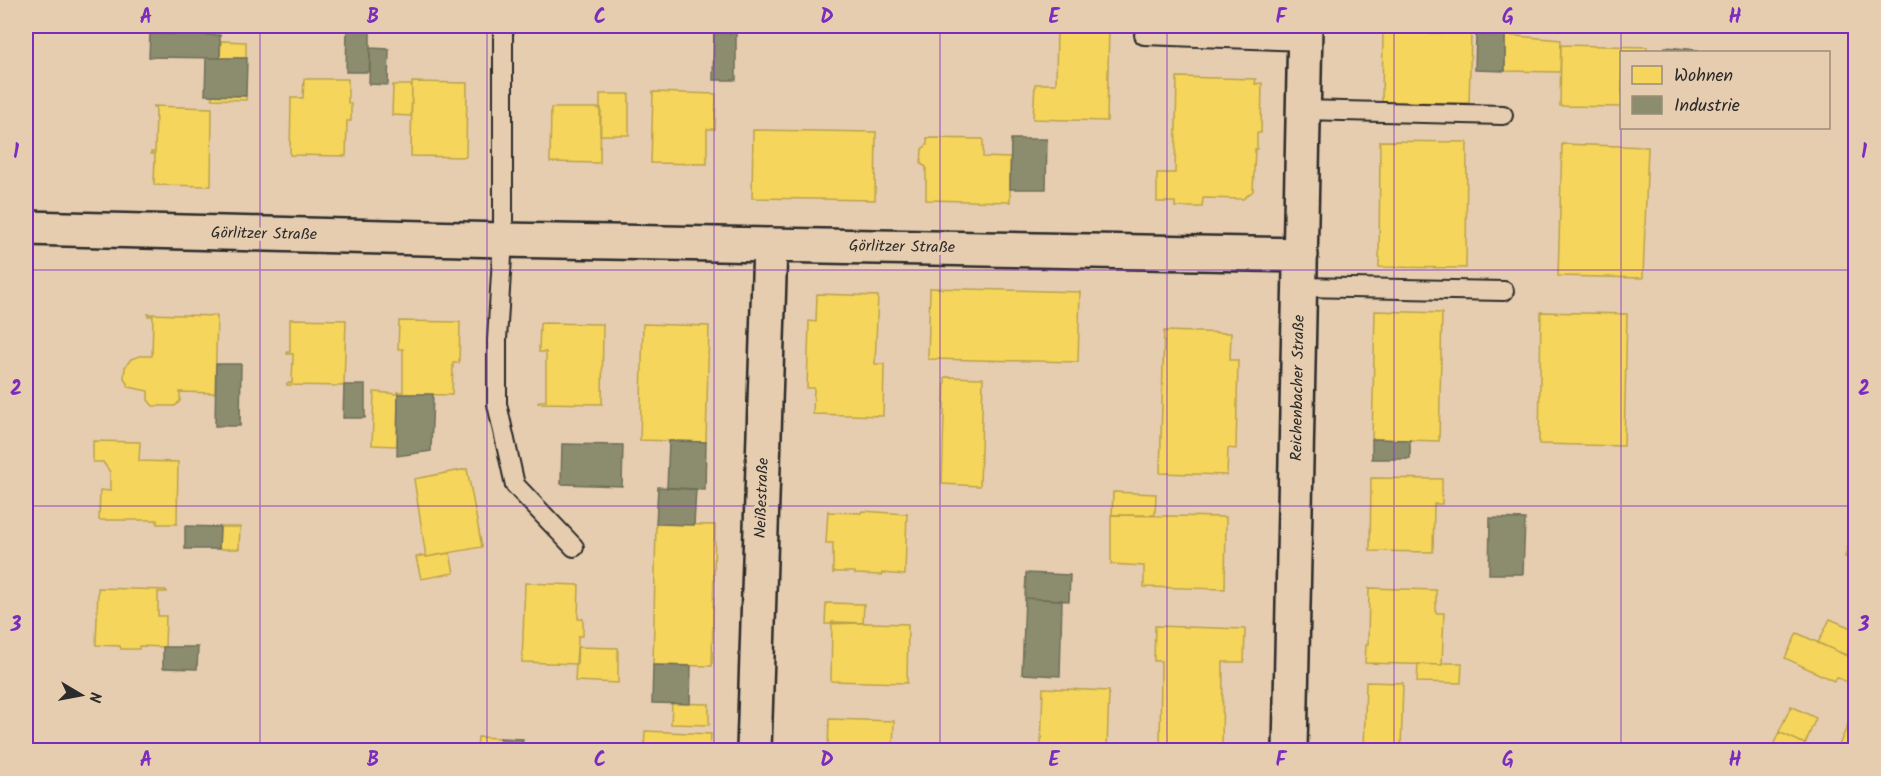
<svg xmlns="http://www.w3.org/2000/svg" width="1881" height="776" font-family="Kalam,sans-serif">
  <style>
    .homes { fill: #f6d55c; stroke: #b9a24d; stroke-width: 1.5 }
    .industry { fill: #8c8c6e; stroke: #6f6f5a; stroke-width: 1.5 }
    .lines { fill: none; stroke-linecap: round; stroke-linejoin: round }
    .lane-casing { stroke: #2b2b2b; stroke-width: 22 }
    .street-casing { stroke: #2b2b2b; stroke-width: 38 }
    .lane { stroke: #e7cdaf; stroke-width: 18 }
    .street { stroke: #e7cdaf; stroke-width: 33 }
    .grid { fill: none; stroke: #7b2cbf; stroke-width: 1.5; stroke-opacity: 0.55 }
    .labels { text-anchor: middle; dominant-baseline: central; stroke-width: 6; stroke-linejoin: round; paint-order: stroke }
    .street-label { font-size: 16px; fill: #2b2b2b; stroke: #e7cdaf }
    .neatline { fill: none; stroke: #7b2cbf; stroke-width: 2 }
    .grid-label { font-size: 20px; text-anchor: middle; font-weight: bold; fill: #7b2cbf }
  </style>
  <rect width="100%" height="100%" fill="#e7cdaf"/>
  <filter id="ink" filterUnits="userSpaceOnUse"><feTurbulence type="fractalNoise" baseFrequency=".0167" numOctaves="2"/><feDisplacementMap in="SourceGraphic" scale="12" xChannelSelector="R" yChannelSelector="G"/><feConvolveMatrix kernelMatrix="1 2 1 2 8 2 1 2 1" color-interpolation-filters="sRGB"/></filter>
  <g filter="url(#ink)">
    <path class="homes" d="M75,26h99v8h-24v-5z
      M1057,26h52l-2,95 -74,-2 2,-35h21z
      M1381,26h41l-1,7 -40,-1z
      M1383,32l88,2 -2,69 -87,-1z
      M1505,35l56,5 -1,32 -55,-1z
      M221,41l25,1v16h-26z
      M1561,45l86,2v5h-25v55l-62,-1z
      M1177,77l79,2 -1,5 7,-1 -1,50h-4v16h-2l-2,42 -10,8 -40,-1 -1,9h-27v-5h-18v-29h18z
      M304,79h44v24l3,1v17h-4l-1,35 -56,-1 1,-57h12z
      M412,82l55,1 -1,74 -55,-1z
      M393,85h19l-1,31 -19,-1z
      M653,92l63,2 -1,35h-8v35l-56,-1z
      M600,94h29v41h-29z
      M212,95l34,1v4l-34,-1z
      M152,106l60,2 -1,78 -57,-1 1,-31h-4v-2h4l1,-44z
      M551,108h50l-1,55 -50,-1z
      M753,130l123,2 -1,68 -123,-2z
      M927,138l56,1v18l27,1v44l-84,-2v-33l-5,-3 1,-15 5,-4z
      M1380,141l87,1 -1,126 -87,-1z
      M1562,144l86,3 -5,131 -85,-2z
      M930,288l150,4 -2,70 -150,-3z
      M817,294l61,2 -3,68h9l-1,52 -70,-2 1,-26h-7l2,-67 7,1z
      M1375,311l67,2 -3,128 -67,-2z
      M1541,312l86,2 -3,132 -85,-2z
      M148,314l69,2 -2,77 -35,-1v9l-5,5h-22l-5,-6v-9l-19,-4 -5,-9 1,-11 6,-8 9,-3h12l1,-40h-5z
      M290,319l56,1 -2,66 -57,-1v-2h5l1,-29h-6v-2h3z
      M399,321l61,1 -1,41h-6l-1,32 -54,-1 -1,-2h6v-43h-5z
      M540,323l63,1 -1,80 -64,-1 1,-2h7v-49h-7z
      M643,324l66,2 -3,116 -66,-2z
      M1164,331l67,2 -1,27h8l-2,89 -8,-1 -1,27 -67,-2z
      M945,377l38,1 -3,108 -38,-2z
      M374,392l24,2 -1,52 -25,-1z
      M93,441l47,1 -1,19 39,1 -1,62h-20v-4h-58l1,-30 10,1v-19l-7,-10h-10z
      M467,469l15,78 -56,10 -12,-78z
      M1371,478l71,1v25h-8l-1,48 -63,-1z
      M1113,492l43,2 -1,21h-43z
      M828,510v2l33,1 1,-2 44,3 1,-2 -2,63 -23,-2v2l-27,-1v-2h-21l-1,2v-31h-7z
      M1111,515l115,2 -1,72 -81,-2v-21l-33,-2z
      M1856,520v40l-11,-3z
      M656,524l59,1 -3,141 -59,-1z
      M220,527h20l-1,22h-20z
      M450,553l4,20 -33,6 -5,-22 10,-2v2z
      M525,583l54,2 -1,34h5v17h-5l-1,28 -55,-2z
      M98,588l68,2 1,2h-9v24h8l-1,31 -26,-1v3h-18l-1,-3 -24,-1z
      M1369,588l67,2v23h8l-2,52 -77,-2 1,-18h2z
      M826,603l38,1 -1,19 -38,1z
      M1830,619l26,11v4l-10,21 -28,-12z
      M832,622l76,2 -1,59 -76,-2z
      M1155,626l90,3 -1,33h-21l-1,88h-62l1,-89h-7z
      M1797,633l59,27v23l-5,1 -15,-7 -2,4 -49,-23z
      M577,647l41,1v35l-43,-2z
      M1443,663h19l-1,20 -44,-1 1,-18 24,1z
      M1366,682l37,1 -2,67h-37z
      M1043,688l66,3 -2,59 -66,-4z
      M672,703l37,1v21l-38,-1z
      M1791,706l25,12 -11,26 -26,-12z
      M1853,713l3,1v36h-19z
      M829,719l65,2 -1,29h-65z
      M645,731l66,3 -1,16h-66z
      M1779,732l26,12 -3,6h-31z
      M478,737l22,1v12h-23z"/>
    <path class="industry" d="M736,26h149l-1,7 -148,-4z
      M347,27h23v45h-24z
      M714,33h22v47h-23z
      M150,34l70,1v23l-71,-1z
      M1476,35h29v36l-30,-1z
      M1665,47l33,3v2h-33z
      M370,48l19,1 -1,36 -19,-1z
      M206,58h41l-1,38 -41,-1z
      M1011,139h36l-1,50h-36z
      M216,364h25l-1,62h-25z
      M344,385h21v33h-22z
      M398,394h35l-2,57 -34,5z
      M1372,439l38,1v19h-38z
      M669,441l37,1 -1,48 -38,-2z
      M562,444l61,1 -1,41 -61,-2z
      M658,487l38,2 -2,36 -38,-1z
      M1490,518l35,1 -2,55h-34z
      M185,526l35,1 -1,22h-34z
      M1026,573l44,2 -1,26 -44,-3z
      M1025,598l37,2 -2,76 -38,-2z
      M163,647h35l-1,22 -34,-1z
      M653,665l38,1 -1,38 -38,-1z
      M500,738l23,1 -1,11h-22z"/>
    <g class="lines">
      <g class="lane-casing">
        <path id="lane" d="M507,26l-4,5v209l-6,100v64l18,81 59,62
          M1144,35l161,6
          M1303,110l200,5
          M1300,287l204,4"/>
      </g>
      <g class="street-casing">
        <path id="street" d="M26,228l477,12 798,15
          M754,750l16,-505
          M1290,750l15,-724"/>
      </g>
      <use href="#lane" class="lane"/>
      <use href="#street" class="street"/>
    </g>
  </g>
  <path class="grid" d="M260,26v724M487,26v724M714,26v724M940,26v724M1167,26v724M1394,26v724M1621,26v724M26,270h1830M26,506h1830"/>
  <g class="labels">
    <g class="street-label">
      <text transform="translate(264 234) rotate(1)">Görlitzer Straße</text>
      <text transform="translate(902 247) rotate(1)">Görlitzer Straße</text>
      <text transform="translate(1298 388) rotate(-89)">Reichenbacher Straße</text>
      <text transform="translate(762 498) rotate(-88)">Neißestraße</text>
    </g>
  </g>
  <rect width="1881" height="776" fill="none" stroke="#e7cdaf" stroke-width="66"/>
  <rect x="1620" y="51" width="210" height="78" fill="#e7cdaf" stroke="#9c8c7a" stroke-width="1.5"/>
  <rect x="1632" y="66" width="30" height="18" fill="#f6d55c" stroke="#9c8c7a" stroke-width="1.5"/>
  <text x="1674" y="81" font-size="18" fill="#2b2b2b">Wohnen</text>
  <rect x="1632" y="96" width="30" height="18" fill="#8c8c6e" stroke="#9c8c7a" stroke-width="1.5"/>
  <text x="1674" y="111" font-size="18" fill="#2b2b2b">Industrie</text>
  <g transform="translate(81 695) rotate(100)" stroke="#e7cdaf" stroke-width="4.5" paint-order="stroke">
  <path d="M0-4.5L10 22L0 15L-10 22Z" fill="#2b2b2b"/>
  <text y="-9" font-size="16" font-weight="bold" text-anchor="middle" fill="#2b2b2b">N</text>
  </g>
  <rect x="33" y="33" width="1815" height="710" class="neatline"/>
  <g class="grid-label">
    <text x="146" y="23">A</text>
    <text x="373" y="23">B</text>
    <text x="600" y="23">C</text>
    <text x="827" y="23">D</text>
    <text x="1054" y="23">E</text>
    <text x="1281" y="23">F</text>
    <text x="1508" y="23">G</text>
    <text x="1735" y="23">H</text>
    <text x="16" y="158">1</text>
    <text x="1864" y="158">1</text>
    <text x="16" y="395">2</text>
    <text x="1864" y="395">2</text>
    <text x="16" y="631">3</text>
    <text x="1864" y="631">3</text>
    <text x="146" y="766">A</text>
    <text x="373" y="766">B</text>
    <text x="600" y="766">C</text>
    <text x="827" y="766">D</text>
    <text x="1054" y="766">E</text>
    <text x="1281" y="766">F</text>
    <text x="1508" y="766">G</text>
    <text x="1735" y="766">H</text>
  </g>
</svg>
